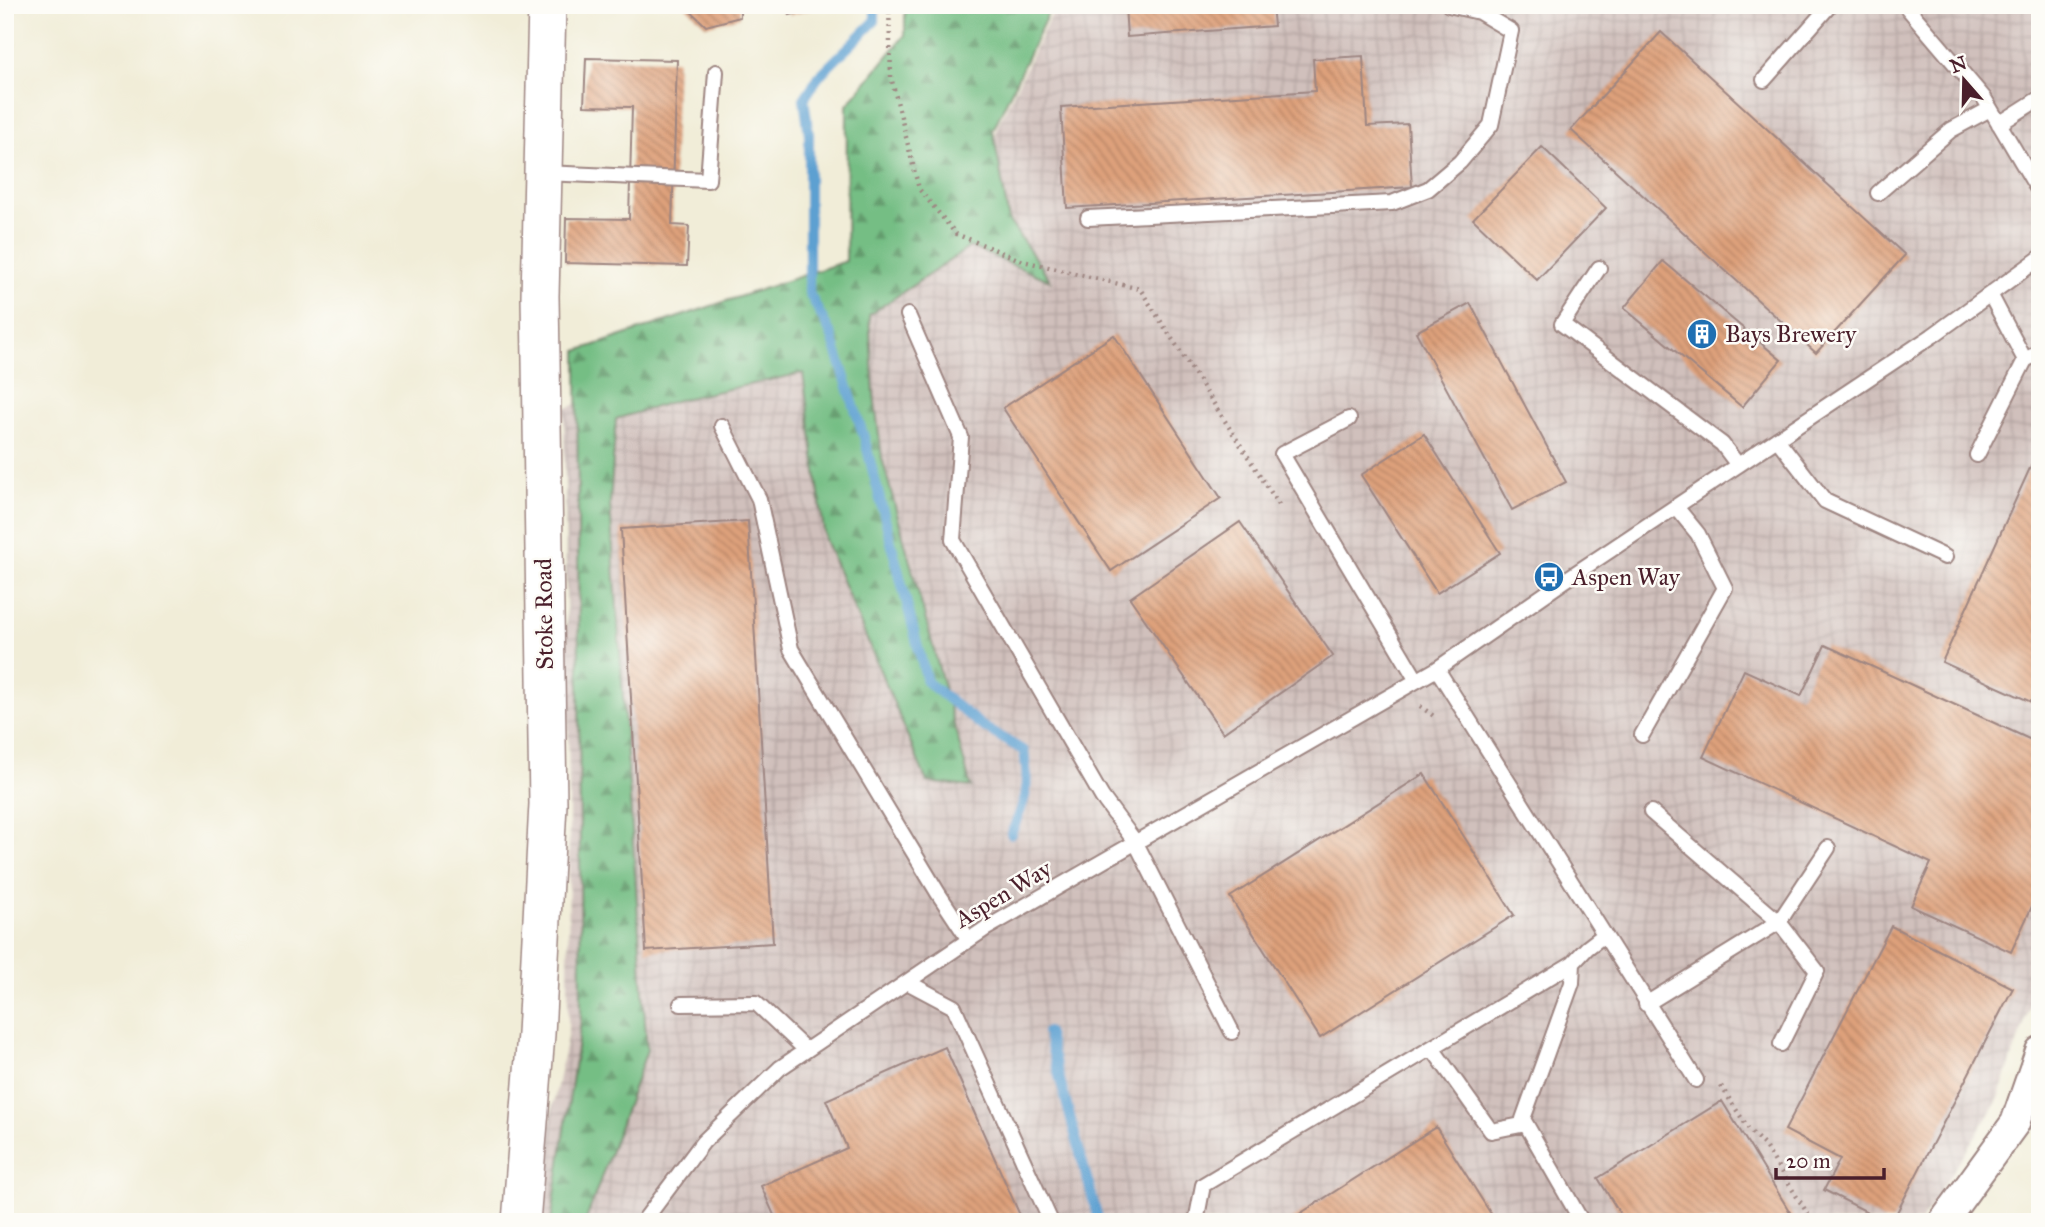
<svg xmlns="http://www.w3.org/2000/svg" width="2045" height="1227" font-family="'IM FELL Great Primer',serif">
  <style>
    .industrial { fill: url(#industrial-grid) }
    .forest { fill: url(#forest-firs); stroke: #606e58; stroke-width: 2 }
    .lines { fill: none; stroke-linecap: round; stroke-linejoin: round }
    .stream { stroke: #5da0d1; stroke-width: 10 }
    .building { fill: url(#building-back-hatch) }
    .service-casing { stroke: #9e8682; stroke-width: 18 }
    .minor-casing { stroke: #9e8682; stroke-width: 32 }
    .tertiary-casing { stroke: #9e8682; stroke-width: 40 }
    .path { stroke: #9e8682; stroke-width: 4.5; stroke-dasharray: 2 5; stroke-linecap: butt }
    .service { stroke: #fff; stroke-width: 14 }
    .minor { stroke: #fff; stroke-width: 28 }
    .tertiary { stroke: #fff; stroke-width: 37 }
    .labels { text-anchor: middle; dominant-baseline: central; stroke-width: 5; stroke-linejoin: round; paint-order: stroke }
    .poi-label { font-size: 24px; fill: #4a1f2b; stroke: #fdfcf7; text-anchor: start }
    .street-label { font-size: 24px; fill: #4a1f2b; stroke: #fdfcf7 }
  </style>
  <defs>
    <pattern id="industrial-grid" width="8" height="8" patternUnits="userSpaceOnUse" patternTransform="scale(1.75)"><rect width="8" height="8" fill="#d0c0bc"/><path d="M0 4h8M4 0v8" fill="none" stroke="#b4a5a2"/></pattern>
    <pattern id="forest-firs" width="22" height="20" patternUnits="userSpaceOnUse" patternTransform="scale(1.75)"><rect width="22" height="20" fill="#75be84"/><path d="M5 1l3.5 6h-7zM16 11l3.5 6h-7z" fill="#629a6c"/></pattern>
    <pattern id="building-back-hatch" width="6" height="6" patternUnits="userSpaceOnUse" patternTransform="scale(1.75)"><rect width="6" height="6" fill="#dea17b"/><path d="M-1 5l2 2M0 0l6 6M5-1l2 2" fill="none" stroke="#b68365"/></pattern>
  </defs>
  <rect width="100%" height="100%" fill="#fdfcf7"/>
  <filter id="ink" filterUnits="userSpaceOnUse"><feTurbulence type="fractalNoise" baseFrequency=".0143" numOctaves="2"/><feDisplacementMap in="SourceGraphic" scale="14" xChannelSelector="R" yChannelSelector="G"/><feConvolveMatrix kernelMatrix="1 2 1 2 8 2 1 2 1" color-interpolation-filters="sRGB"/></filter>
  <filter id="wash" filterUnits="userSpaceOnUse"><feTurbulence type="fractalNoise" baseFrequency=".00686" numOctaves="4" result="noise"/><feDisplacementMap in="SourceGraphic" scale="28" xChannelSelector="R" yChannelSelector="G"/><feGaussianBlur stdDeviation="1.57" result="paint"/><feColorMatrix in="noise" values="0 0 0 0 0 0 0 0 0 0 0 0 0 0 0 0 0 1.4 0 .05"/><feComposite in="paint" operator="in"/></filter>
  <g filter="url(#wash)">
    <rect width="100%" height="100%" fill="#f1edd8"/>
    <path class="industrial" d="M1056,5h984v973l-44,126 -76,118h-1391l39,-189 1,-234 -5,-390 340,-133 82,-77 11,-72z
      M2040,1186v36h-13z"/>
    <path class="forest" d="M905,5h147l-59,125 16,91 42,60 -81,-34 -101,68 5,80 8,63 89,329 -44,-5 -102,-242 -22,-167 -125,27 -62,19 -6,85 37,546 -61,170 -35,2 30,-201 -4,-670 269,-90 1,-156 58,-70z"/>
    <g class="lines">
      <path class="stream" d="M875,5v16l-56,55 -15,23 5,35v159l22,41 33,103 63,245 55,44 42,25c6,39 2,48 -13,83
        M1047,1032l52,190"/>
    </g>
    <g id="blocks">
      <path class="building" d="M684,5h56v12l-34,9z
        M787,5h37v1l-34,9z
        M1125,5h147l2,21 -147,11z
        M1661,32l244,223 -89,98 -245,-223z
        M1363,56l4,70 41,-2 4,63 -345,21 -6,-101 254,-16 -2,-32z
        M586,58l91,2 -5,165 17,1 -2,40 -122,-3 1,-45 63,1 3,-112 -48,-1z
        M1542,147l64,61 -69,72 -64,-61z
        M1663,261l118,99 -39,47 -118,-99z
        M1470,303l96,179 -54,28 -96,-178z
        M1114,335l107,163 -110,73 -108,-163z
        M1424,434l76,119 -63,40 -76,-118z
        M2040,446v260l-98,-44z
        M748,521l25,422 -127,8 -25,-422z
        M1240,522l93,134 -110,77 -93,-135z
        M1825,645l215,99v145l-29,63 -100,-46 20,-43 -228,-106 41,-87 57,26z
        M1424,774l90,141 -194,123 -90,-141z
        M1891,926l122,62 -121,234h-5l-63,-32 16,-31 -55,-29z
        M945,1047l78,175h-246l-16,-36 86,-38 -21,-48z
        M1722,1101l74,121h-171l-27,-44z
        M1436,1127l60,95h-209z"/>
    </g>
  </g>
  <g filter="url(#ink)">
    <use href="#blocks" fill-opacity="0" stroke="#9e8682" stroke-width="2"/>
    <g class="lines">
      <g class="service-casing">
        <path id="service" d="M1905,5l79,93 56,95
          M1764,80l66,-75
          M1999,124l41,-26
          M543,173l165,7 8,-108
          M1878,193l73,-63 39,-21
          M1088,218l304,-15 36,-14 32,-27 31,-37 20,-94 -32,-19 -30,-7
          M1599,268l-37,56 160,120 16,21
          M908,315l53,122 -8,103 149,257 34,46 96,189
          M2025,360l15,-8
          M1349,419l-67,35 134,225
          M722,426l37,73 32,150 147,244 31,47
          M1777,439l48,62 120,56
          M1977,455l48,-95 -35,-66
          M1437,669l259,411
          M1642,735l83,-147 -27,-54 -22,-27
          M1651,812l128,110 38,49 -36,73
          M1573,963l-1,20 -49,136 59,103
          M907,982l47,25 97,215
          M681,1004l75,-1 50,47
          M1646,1004l133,-82 49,-74
          M1432,1048l59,83 35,-7
          M643,1222l60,-80 77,-74 205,-139 452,-260 127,-88 368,-245 108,-78
          M1196,1222l7,-37 370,-222 14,-15 17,-13"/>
      </g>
      <g class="minor-casing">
        <path id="minor" d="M1943,1222l72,-99 25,-72"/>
      </g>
      <g class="tertiary-casing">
        <path id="tertiary" d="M521,1222l15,-188 12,-230 -8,-508 7,-291"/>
      </g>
      <path class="path" d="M889,5l2,72 28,112 37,45 67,27 117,28 141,219
        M1420,706l15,11
        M1721,1086l29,45 14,14 49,77"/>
      <use href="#service" class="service"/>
      <use href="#minor" class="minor"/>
      <use href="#tertiary" class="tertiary"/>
    </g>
  </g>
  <defs>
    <g id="building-disc" transform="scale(1.575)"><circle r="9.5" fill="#1f6fb2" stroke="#fdfcf7"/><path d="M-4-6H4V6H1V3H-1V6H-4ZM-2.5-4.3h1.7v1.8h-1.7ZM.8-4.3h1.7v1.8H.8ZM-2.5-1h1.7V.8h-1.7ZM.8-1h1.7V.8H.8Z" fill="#fff"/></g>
    <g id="bus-disc" transform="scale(1.575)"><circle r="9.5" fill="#1f6fb2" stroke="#fdfcf7"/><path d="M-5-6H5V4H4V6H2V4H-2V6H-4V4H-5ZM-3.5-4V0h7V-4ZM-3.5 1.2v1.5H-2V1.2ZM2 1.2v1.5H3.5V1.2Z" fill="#fff"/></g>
  </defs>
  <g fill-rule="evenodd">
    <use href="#building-disc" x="1702" y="334"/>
    <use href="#bus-disc" x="1549" y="577"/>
  </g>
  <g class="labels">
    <g class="poi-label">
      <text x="1725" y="334">Bays Brewery</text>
      <text x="1572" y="577">Aspen Way</text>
    </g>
    <g class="street-label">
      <text transform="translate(544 614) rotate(-91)">Stoke Road</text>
      <text transform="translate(1003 894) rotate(-31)">Aspen Way</text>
    </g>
  </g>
  <rect width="2045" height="1227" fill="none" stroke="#fdfcf7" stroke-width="28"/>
  <g transform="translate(1964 80) rotate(340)" stroke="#fdfcf7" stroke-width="5" paint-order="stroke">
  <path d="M0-5L12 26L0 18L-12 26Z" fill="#4a1f2b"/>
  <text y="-10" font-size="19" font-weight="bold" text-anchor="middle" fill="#4a1f2b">N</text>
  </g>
  <path d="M1776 1168v10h108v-10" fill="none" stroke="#4a1f2b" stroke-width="3.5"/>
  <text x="1786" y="1168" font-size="21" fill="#4a1f2b" stroke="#fdfcf7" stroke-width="5" paint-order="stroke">20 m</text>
</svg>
